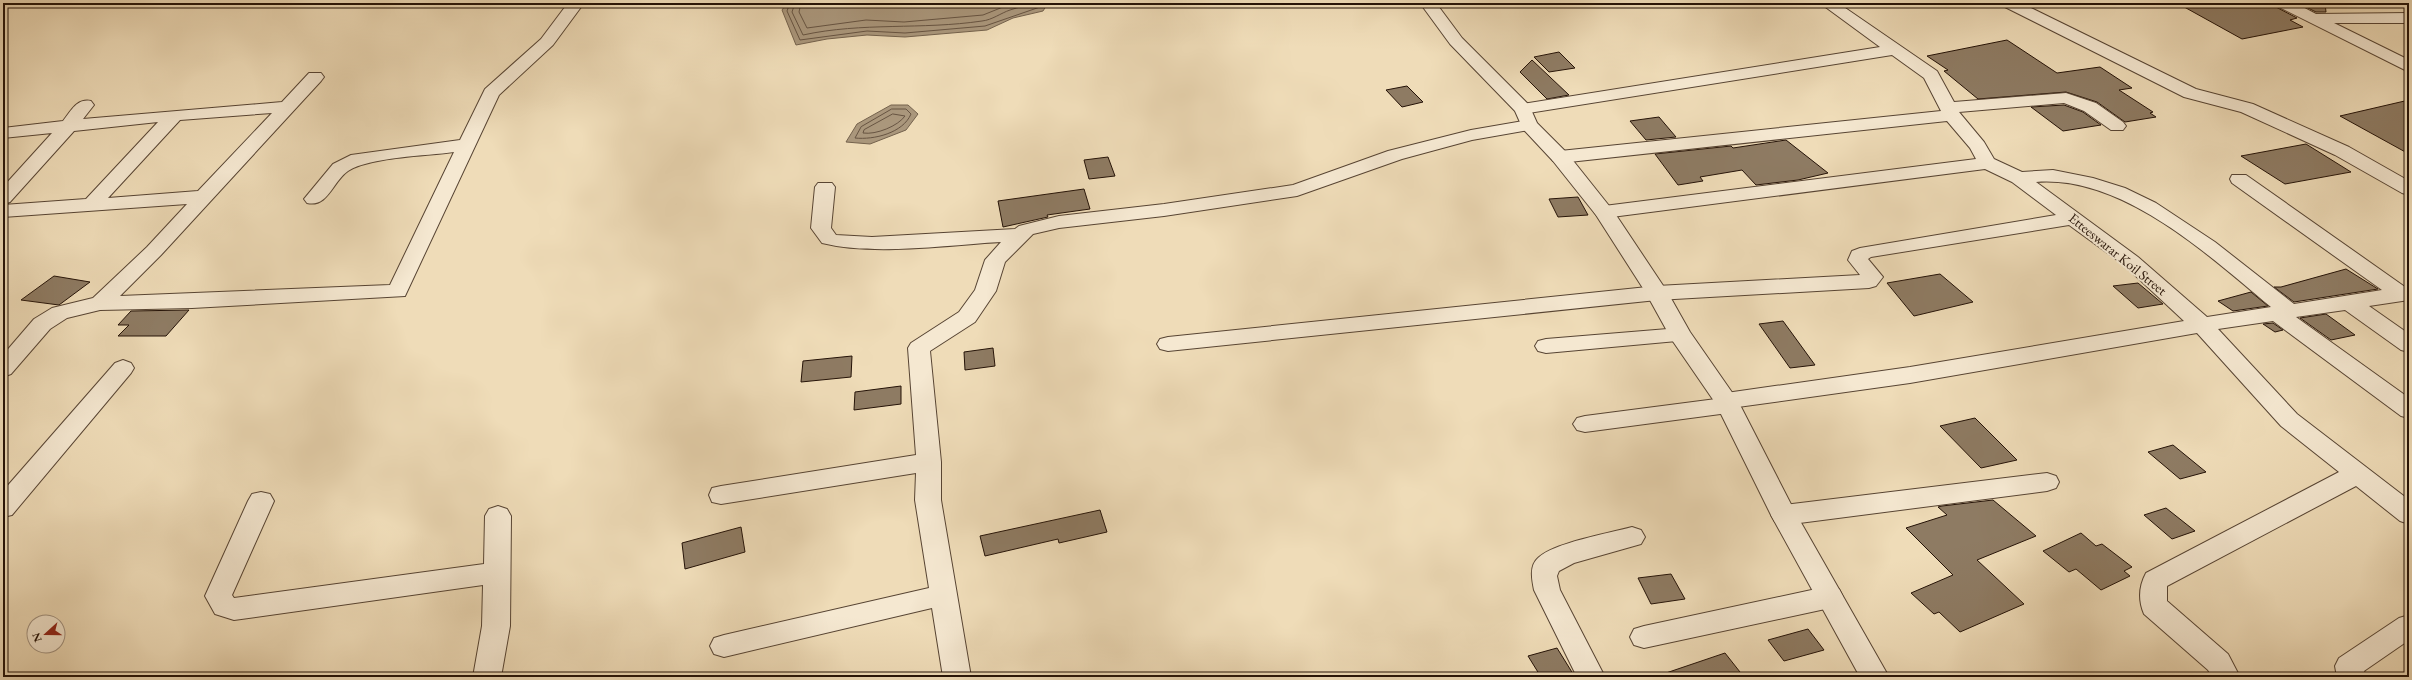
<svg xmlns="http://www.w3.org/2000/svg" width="2412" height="680" font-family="'EB Garamond',serif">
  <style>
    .water { fill: #aa977c; stroke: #74624d }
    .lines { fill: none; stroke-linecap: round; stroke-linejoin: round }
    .shore { stroke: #675442; stroke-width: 1 }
    .building { fill: #8e7b63; stroke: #241207 }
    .minor-casing { stroke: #574433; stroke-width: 2 }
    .tertiary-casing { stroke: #574433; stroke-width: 2 }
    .minor { fill: #f5e8d1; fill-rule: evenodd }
    .tertiary { fill: #f5e8d1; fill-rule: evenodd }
    .labels { text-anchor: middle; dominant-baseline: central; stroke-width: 4; stroke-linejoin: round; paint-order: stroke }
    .street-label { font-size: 14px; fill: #241207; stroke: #f5e8d1 }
  </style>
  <rect width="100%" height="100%" fill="#efdcb8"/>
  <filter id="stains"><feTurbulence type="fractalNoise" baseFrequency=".005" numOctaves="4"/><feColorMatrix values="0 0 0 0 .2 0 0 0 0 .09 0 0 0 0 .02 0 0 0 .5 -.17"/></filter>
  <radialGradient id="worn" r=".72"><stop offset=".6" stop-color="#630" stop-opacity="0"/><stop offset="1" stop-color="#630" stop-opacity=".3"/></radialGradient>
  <path class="water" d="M787,3h261l-5,8 -30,7 -26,12 -82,7 -38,-2 -40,4 -31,6 -14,-35z
    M891,105h17l10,9 -12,16 -36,14 -24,-2 11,-18z"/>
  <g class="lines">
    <path class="shore" d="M790,3l-3,8 13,29 67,-9 38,2 80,-7 55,-19 3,-4
      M795,3l-3,9 11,23c59,-13 119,-5 179,-14 10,-1 19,-8 28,-11 9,-3 18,-5 27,-7
      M801,3l-2,9 8,16 59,-8 38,2 79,-7 30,-12
      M892,109h14l5,5c-8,19 -37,26 -56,24l6,-11z
      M893,114l12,2c-7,10 -29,19 -42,17l1,-3z"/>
  </g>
  <path class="building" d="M2177,3h97l2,4 21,11 -7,2 13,7 -61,12z
    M2298,3h27l1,9h-10z
    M2007,40l50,33 43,-6 32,21 -13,2 34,22 -3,1 6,4 -31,5 -28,-20 -31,-10 -88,7 -34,-28 4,-1 -21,-14z
    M1559,52l16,16 -26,4 -15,-15z
    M1532,60l37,35 -22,4 -27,-27z
    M1407,86l16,16 -21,5 -16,-17z
    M2409,100v54l-69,-38z
    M2064,105l19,7 18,13 -38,6 -32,-24z
    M1659,117l17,20 -30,3 -16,-19z
    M1786,140l42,33 -30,7 -42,5 -14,-15 -42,7 3,4 -25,4 -23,-31 76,-8 2,2z
    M2306,144l45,28 -66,12 -44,-28z
    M1108,157l7,19 -26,3 -5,-19z
    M1084,189l6,20 -43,6 1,2 -45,10 -5,-26z
    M1578,197l10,18 -30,2 -9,-18z
    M2346,269l32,20 -84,13 -20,-15h7z
    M1940,274l33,28 -59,14 -27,-33z
    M54,276l36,6 -31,23 -38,-5z
    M2138,283l25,21 -25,4 -25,-22z
    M2251,292l17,14 -35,5 -15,-10z
    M189,310l-23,26h-48l11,-11h-11l13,-14z
    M2326,314l29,21 -24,5 -31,-22z
    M1783,321l32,44 -25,3 -31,-44z
    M2273,323l10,7 -8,2 -12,-8z
    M993,348l2,18 -30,4 -1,-18z
    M852,356l-1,21 -50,5 2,-21z
    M901,386v18l-47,6 1,-18z
    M1975,418l42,42 -36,8 -41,-42z
    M2173,445l33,27 -26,7 -32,-27z
    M1993,500l43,36 -59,24 47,44 -64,28 -21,-20 -5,2 -23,-21 42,-18 -47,-47 41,-13 -9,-8 4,-1z
    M2166,508l29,23 -23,8 -28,-24z
    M1100,510l7,22 -48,11 -1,-4 -73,17 -5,-20z
    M741,527l4,25 -60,17 -3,-26z
    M2081,533l15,13 6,-2 30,23 -8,4 6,5 -29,14 -25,-21 -7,3 -26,-21z
    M1671,574l14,25 -34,5 -13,-26z
    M1808,629l16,21 -40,11 -16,-21z
    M1557,648l18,29h-34l-13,-21z
    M1725,653l15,19 -14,5h-62l-1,-3z"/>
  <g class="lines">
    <g class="minor-casing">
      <path id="minor" d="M568,3h16l-31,42 -54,50 -94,201 -213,12 -92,2 -33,8 -17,11 -39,45 -8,3v-22l31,-36 18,-11 41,-10 54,-51 40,-43 -184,13v-12l83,-6 72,-77 -84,9 -64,71 -7,2v-17l49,-54 -49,5v-10l60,-7c8,-10 14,-23 28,-20l3,4 -11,14 199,-17 27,-29h12l3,4 -3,4 -160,174 -41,41 270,-11 64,-133c-27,4 -85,5 -106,19 -15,10 -20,37 -41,32l-3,-4 29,-35 18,-9 109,-15 25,-51 56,-50zM272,113l-74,78 -90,7 72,-78z
        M1820,3h18l99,68 17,31 112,-9 30,10 27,19 3,4 -3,4h-12l-27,-19 -20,-8 -105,9 25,30 10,17 28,13 31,-2 40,8 32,10 31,15 59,39 79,62 88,-14 -150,-107 -2,-4 2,-4h14l159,112 4,-1v14l-40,6 40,28v18l-8,-2 -56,-40 -49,7 113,81v20l-8,-2 -128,-95 -55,8 79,85 112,86v24l-9,-3 -44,-35 -189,100v15l61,53 12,23h-28l-4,-7 -64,-56c-6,-14 -5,-28 2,-41l193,-101 -58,-46 -84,-93 -287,50 -172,24 -2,4 -8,2 -143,19 -8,-2 -4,-6 4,-6 8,-2 131,-17 2,-4 8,-2 184,-26 274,-46 -60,-56 -55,-40 -198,32 -3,2 15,18 -7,9 -7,2 -212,12 -489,51 -8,-2 -3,-5 3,-5 8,-2 489,-51 203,-11 -12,-15 4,-9 8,-3 196,-33 -44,-33 -27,-13 -381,49 -7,-2 -3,-4 3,-4 7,-2 372,-47 -6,-11 -23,-27 -387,42 -7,-2 -2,-4 2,-4 7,-2 381,-40 -17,-33 -32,-23 -369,59 -6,-1 -3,-4 3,-4 6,-1 357,-57zM2036,182c87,-7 173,74 235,125l-64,10 -69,-60z
        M2001,3h20l175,86 57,15 96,43 60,34v14l-7,-2 -67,-38 -94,-43 -57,-15 -181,-91z
        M2275,3h20l21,11 93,-1v10h-75l75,37v12l-132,-66z
        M1529,120l6,1 3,4 -3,4 -63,11 -70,19 -105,37 -133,20 -105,12 -26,6 -28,28 -9,29 -21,31 -45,29 11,111v38l30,177h-28l-11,-69 -208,49 -10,-3 -4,-8 4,-8 10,-3 205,-47 -14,-88 1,-27 -195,31 -9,-2 -3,-7 3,-7 9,-2 195,-31 -8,-107 3,-5 48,-31 16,-22 10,-30 16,-18c-55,3 -127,14 -179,1l-11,-15 4,-41 3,-4h14l3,4 -4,41 5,7 36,2 143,-8 4,-3 40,-10 105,-12 129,-19 95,-34 83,-21z
        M1680,328l8,2 3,5 -3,5 -142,13 -8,-2 -3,-5 3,-5 8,-2z
        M123,360l8,3 3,5 -3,5 -119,142 -9,2v-26l112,-128z
        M2047,473l9,3 3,6 -3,6 -9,3 -263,34 -9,-3 -4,-7 4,-7 9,-3z
        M261,492l9,2 4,7 -42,94 2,3 250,-34 1,-48 4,-7 9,-3 9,3 4,7 -1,110 -9,51h-28l9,-51 1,-41 -249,35 -19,-6 -10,-18 43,-95 4,-7z
        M1632,527l9,3 4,7 -4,7 -67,19 -15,8 -2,5 3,14 45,87h-28l-43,-87c-2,-10 -5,-24 4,-32 15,-15 72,-25 94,-31z
        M1830,586l9,3 4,8 -4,8 -9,3 -186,40 -10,-3 -4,-8 4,-8 10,-3z
        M2409,615v25l-45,31 3,6h-30l-2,-11 4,-8 60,-40z"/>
    </g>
    <g class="tertiary-casing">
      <path id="tertiary" d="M1420,3h16l26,35 67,67 8,18 30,30 47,59 54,81 22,39 48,69 57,111 94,165h-29l-89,-162 -55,-111 -44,-64 -26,-47 -50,-78 -43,-54 -30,-32 -8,-18 -65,-67z"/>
    </g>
    <use href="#minor" class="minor"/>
    <use href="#tertiary" class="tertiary"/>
  </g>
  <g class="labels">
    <g class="street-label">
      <text transform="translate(2118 254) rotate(39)">Etteeswarar Koil Street</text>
    </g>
  </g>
  <rect width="2412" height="680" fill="none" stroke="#efdcb8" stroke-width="16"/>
  <rect x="4" y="4" width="2404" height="672" fill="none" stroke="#241207" stroke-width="2"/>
  <rect x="8" y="8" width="2396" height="664" fill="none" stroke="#241207"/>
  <g transform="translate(46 634) rotate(249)"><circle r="19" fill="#f5e8d1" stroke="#a19280"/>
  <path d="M0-3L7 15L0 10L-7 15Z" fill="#8f2418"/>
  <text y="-6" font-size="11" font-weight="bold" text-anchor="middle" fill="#241207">N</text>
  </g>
  <rect width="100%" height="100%" filter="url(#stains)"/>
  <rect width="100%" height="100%" fill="url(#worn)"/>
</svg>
